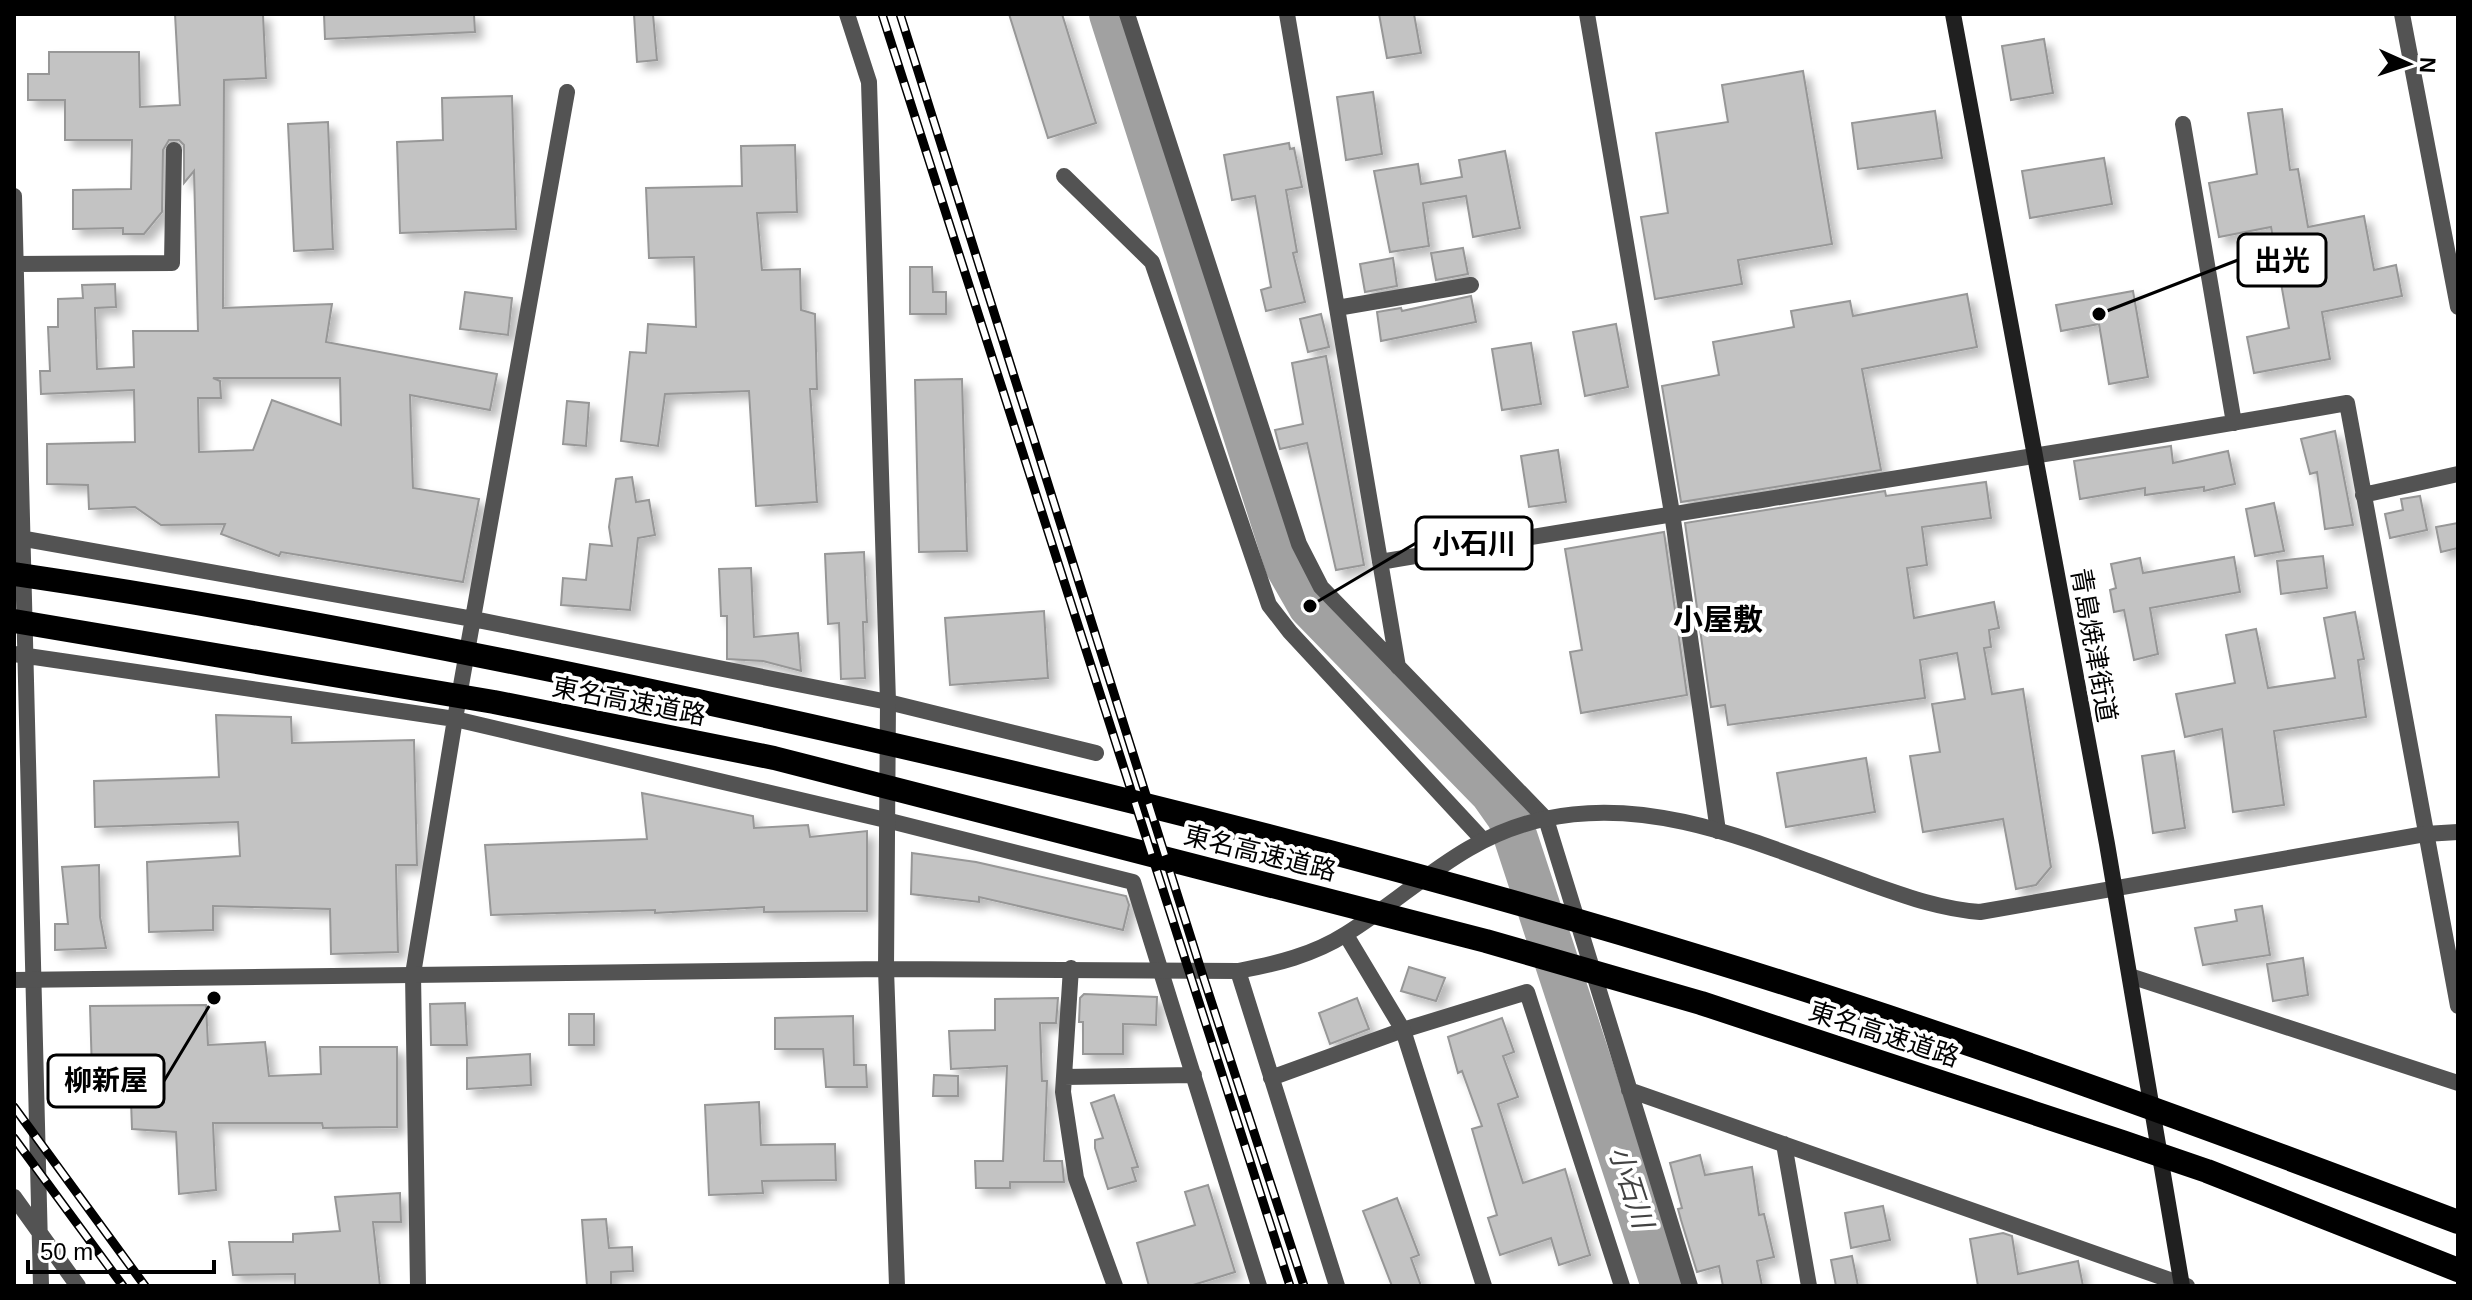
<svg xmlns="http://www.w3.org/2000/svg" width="2472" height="1300" font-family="Helvetica,'Noto Sans JP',sans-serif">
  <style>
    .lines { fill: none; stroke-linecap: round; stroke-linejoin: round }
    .river { stroke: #a1a1a1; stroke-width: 44 }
    .building { fill: #c3c3c3; stroke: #979797; stroke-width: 2; fill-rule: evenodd; filter: url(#shadow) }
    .minor { stroke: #535353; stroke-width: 16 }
    .tertiary { stroke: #535353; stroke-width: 16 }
    .secondary { stroke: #202020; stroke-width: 16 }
    .motorway { stroke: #000; stroke-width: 24 }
    .rail-casing { stroke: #000; stroke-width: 9 }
    .rail { stroke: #fff; stroke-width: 6; stroke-dasharray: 18; stroke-linecap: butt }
    .labels { text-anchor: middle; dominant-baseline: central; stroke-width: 8; stroke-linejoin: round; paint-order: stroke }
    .street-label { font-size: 26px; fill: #000; stroke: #fff }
    .water-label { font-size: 28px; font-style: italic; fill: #424242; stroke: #fff }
    .quarter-label { font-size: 30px; font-weight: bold; fill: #000; stroke: #fff }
    .leader { fill: none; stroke: #000; stroke-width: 3 }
    .callout-dot { fill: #000; stroke: #fff; stroke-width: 3 }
    .callout { fill: #fff; stroke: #000; stroke-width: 3 }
    .callout-label { font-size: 28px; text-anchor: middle; font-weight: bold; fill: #000 }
  </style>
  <defs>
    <filter id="shadow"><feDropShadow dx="7" dy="7" stdDeviation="4" flood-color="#0004"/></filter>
  </defs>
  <rect width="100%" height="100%" fill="#fff"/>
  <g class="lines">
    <path class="river" d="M1111,14l176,552 23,40 182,187 17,24 154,469"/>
  </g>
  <path class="building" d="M175,14h88l3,64 -42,2 -1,228 109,-4 -6,38 171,32 -7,36 -80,-15 3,93 66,11 -16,83 -182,-30 -2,4 -58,-22 4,-10 -64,1 -26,-18 -46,2 -1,-24 -41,-1v-40l88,-2 -1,-52 -93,4 -1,-23h10l-2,-44h10v-28l25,-1 -1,-13 33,-1 1,23 -21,1 2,61 37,-2 -1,-36h65l-4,-160 -10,12v-38l-5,-5h-10l-6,10 -1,62 -18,22h-21v-6l-50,1v-39l58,-1 1,-49h-67v-40h-37v-26h21v-22h90l1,55 40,-2zM213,378h127l1,47 -69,-25 -19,50 -54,2 -1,-54h23l-1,-17z
    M324,14h150l1,18 -150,7z
    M634,14h19l4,46 -20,2z
    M1009,14h53l34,109 -48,15z
    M1379,14h35l7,39 -34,5z
    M2044,39l9,54 -42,7 -9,-54z
    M1803,71l29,173 -94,16 4,24 -87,15 -14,-82 27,-4 -12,-80 72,-11 -6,-37z
    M1373,92l9,62 -36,6 -9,-63z
    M512,96l4,133 -116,4 -3,-91 46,-2 -1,-42z
    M2282,109l8,61 8,-1 10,58 56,-11 10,54 22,-5 6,31 -80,16 8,47 -76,14 -7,-36 42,-9 -18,-101 -52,10 -10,-54 48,-9 -9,-61z
    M1935,111l7,47 -84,11 -6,-46z
    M328,122l5,127 -39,2 -6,-127z
    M1289,143l1,6 4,-1 8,39 -16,3 11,62 -4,1 12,49 -39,9 -5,-21 10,-3 -16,-91 -23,4 -8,-45z
    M795,145l2,67 -40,1 5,57 38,-1 1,41 14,4 2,75h-7l7,113 -61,4 -7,-115 -84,3 -7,52 -37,-5 9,-89 16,1 2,-29 48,3 -2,-70 -45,1 -3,-70 96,-2 -1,-40z
    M1505,151l15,77 -47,9 -7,-41 -43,7 6,43 -39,6 -16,-81 44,-7 3,20 41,-7 -3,-17z
    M2104,158l8,46 -82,14 -8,-47z
    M1463,248l5,26 -32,6 -5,-27z
    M1393,258l4,28 -32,6 -5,-28z
    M910,267h22l1,25h13v22h-36z
    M2133,291l15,86 -39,7 -10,-60 -38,7 -5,-26z
    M465,292l47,6 -4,37 -48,-6z
    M1967,294l10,53 -115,22 19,101 -200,32 -19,-116 57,-11 -6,-33 81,-15 -3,-16 59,-10 3,15z
    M1471,296l5,26 -95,19 -4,-29 24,-4 1,3z
    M1321,314l8,33 -21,5 -8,-33z
    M1616,324l12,63 -43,9 -12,-64z
    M1531,343l10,61 -39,6 -10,-61z
    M1326,356l38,209 -28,5 -29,-127 -27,6 -5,-19 28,-6 -11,-61z
    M962,379l5,172 -48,1 -4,-172z
    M567,401l22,2 -3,43 -23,-2z
    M2335,431l18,94 -28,4 -8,-57 -7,2 -9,-35z
    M2171,446l2,17 55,-12 7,33 -31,7v-4l-59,8v-7l-65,11 -6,-38z
    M1558,450l8,52 -37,5 -8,-51z
    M632,477l4,25 13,-2 6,35 -17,3 -8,72 -69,-5 2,-27 23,2 4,-36 22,2 -3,-19 7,-48z
    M1986,482l5,36 -69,9 5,38 -20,3 7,50 80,-16 5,26 -10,2 2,17 -7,1 8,46 31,-5 28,178 -15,18 -20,4 -13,-70 -80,13 -13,-76 30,-4 -8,-48 33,-5 -8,-46 -37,7 5,38 -197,27 -3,-20 -14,2 -26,-184 200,-32 1,5z
    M2420,496l7,34 -37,8 -5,-24 18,-4 -2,-11z
    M2274,503l10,48 -29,5 -9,-47z
    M2458,523v25l-17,4 -5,-25z
    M1664,532l23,163 -106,18 -11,-61 12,-2 -17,-101z
    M864,552l3,70h-4l2,56 -24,1 -2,-56 -11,1 -3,-70z
    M2323,556l4,32 -46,6 -4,-33z
    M2234,557l6,35 -90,16 8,46 -24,6 -10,-50 -10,2 -4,-22 6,-2 -5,-24 29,-6 3,15z
    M751,568l3,69 44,-4 3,38 -38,-10 -36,-2v-43h-6l-2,-47z
    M1044,611l4,67 -98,7 -5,-67z
    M2355,612l9,47 -6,1 8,57 -92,14 10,74 -51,7 -11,-83 -37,8 -9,-43 59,-11 -9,-48 30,-6 12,59 67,-10 -11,-60z
    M216,715l75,2 1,26 122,-3 3,125h-21l2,87 -67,2 -1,-45 -117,-3v24l-64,2 -2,-70 93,-6 -2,-34 -143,5 -1,-46 125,-4z
    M2174,751l11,77 -32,5 -11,-77z
    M1866,758l9,54 -89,15 -9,-54z
    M642,793l111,23 1,12 54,-3 2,12 57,-6v80l-103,1v-5l-109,6v-3l-164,5 -6,-70 162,-6z
    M912,853l64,9 150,34 3,9 -6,25 -144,-33v5l-68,-8z
    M99,865l1,52 6,31 -51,2v-26h13l-6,-57z
    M2262,906l8,49 -67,10 -8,-37 42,-7 -2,-11z
    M2303,958l5,37 -35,6 -6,-37z
    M1409,967l36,11 -9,23 -35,-10z
    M1084,994l73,3 -1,28 -33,-1v30h-40v-32h-4l1,-24z
    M1058,998l-2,25h-16l2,58h5l-3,80h18l2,21h-54v6h-34l-1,-27h28l4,-95 -56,3 -2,-38 46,-1v-31z
    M1357,998l12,31 -39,15 -11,-31z
    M465,1003l2,42h-36l-1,-41z
    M206,1005l2,40 57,-3 4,34 52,-2 -1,-27h77v80l-74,1 -1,-5h-109l3,67 -37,4 -3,-62 -44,-3 -2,-56 -38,-1 -2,-66z
    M569,1014h25v31h-25z
    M853,1016l1,49h12l1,22h-41l-3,-38h-48v-31z
    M1502,1018l12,34 -11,4 15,41 -20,7 25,79 42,-14 25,86 -31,10 -8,-27 -51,17 -12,-37 9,-3 -25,-86 10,-3 -20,-55 -4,2 -10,-36z
    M530,1054l1,31 -64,4v-31z
    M934,1075l24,1v20h-25z
    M1114,1095l24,72 -6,1 4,13 -28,8 -13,-41v-8l8,-2 -12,-35z
    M759,1102l2,43 74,-1 1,36 -74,1 1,12 -54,2 -4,-90z
    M1700,1155l5,20 47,-8 7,48 5,-1 10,43 -17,4 5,25h-39l-4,-20 -22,6 -16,-52 -3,-11 4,-1 -12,-45z
    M1208,1185l27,87 -45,14h-41l-12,-43 58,-18 -10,-33z
    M400,1193l1,29h-28l7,64h-85v-12l-62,1 -4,-33h64v-8l47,-3 -5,-34z
    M1397,1198l22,57 -8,3 10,28h-29l-29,-75z
    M1883,1206l7,34 -39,8 -6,-35z
    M606,1219l3,29 23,-1 1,24 -22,1v14h-24l-5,-66z
    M2003,1233l9,3 6,38 60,-13 5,25h-105l-8,-47z
    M1852,1256l6,30h-22l-5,-26z"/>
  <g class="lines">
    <path class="minor" d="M1127,14l172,530 22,43 225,232 144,467
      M1287,14l111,653
      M1587,14l85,499 46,318
      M2402,14l56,293
      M2183,124l51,299
      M1064,176l88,86 117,343 21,27 193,208
      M14,196l27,1090
      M15,264l157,-1 2,-113
      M1337,308l134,-23
      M2363,495l95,-21
      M14,537l459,82 415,83 208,51
      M1380,562c322,-54 645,-102 967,-159l111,603
      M14,654l441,65 435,102 243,61 126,404
      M1071,968l-8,124 13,86 39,108
      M1238,971l99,315
      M2130,976l328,107
      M1064,1077l130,-2
      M1271,1078l132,-48 124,-38 95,294
      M1629,1090l558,196
      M1784,1144l25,142
      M14,1197l64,89
      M418,1286l-5,-312 42,-255 112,-627"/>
    <path class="tertiary" d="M847,14l22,68 19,620 -2,267 11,317
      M1346,935l57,95 81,256
      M14,980l872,-11 352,2c38,-7 75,-16 108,-37 69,-43 115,-97 198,-115 112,-25 221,28 324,64 37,13 72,26 112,29l445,-78 33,-2"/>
    <path class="secondary" d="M1953,14l154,830 75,442"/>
    <path class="motorway" d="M14,574c285,42 569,100 850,164 285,65 569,137 849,223 252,77 499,168 745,261
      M14,621l480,81 280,56 712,183 215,62 421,139 85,29 251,99"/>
    <g class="rail-casing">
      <path id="rail" d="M882,14l408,1272
        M900,14l302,959 102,313
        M14,1107l131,179
        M14,1138l109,148"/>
    </g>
    <use href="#rail" class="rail"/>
  </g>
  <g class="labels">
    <g class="street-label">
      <text transform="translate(2094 645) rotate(80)">青島焼津街道</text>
      <text transform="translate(629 701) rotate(11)">東名高速道路</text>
      <text transform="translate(1260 853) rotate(14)">東名高速道路</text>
      <text transform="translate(1884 1034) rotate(18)">東名高速道路</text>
    </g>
    <g class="water-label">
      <text transform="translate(1631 1187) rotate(72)">小石川</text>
    </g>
    <g class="quarter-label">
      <text x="1718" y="619">小屋敷</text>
    </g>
  </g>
  <path class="leader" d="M2099 314L2238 260M1310 606L1416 543M214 998L164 1081"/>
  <g class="callout-dot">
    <circle cx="2099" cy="314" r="8"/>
    <circle cx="1310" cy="606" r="8"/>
    <circle cx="214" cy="998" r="8"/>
  </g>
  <g class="callout">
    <rect x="2238" y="234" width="88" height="52" rx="8"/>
    <rect x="1416" y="517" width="116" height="52" rx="8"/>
    <rect x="48" y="1055" width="116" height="52" rx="8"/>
  </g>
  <g class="callout-label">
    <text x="2282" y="270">出光</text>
    <text x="1474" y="553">小石川</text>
    <text x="106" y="1090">柳新屋</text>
  </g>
  <rect width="2472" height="1300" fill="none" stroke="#000000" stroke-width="32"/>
  <g transform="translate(2408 64) rotate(93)" stroke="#ffffff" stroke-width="6" paint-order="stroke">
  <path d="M0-6L14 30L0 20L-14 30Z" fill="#000000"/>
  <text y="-12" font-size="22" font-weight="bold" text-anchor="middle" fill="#000000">N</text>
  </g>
  <path d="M28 1260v12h186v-12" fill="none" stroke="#000000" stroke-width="4"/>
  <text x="40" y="1260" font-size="24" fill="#000000" stroke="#ffffff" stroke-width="6" paint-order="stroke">50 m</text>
</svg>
